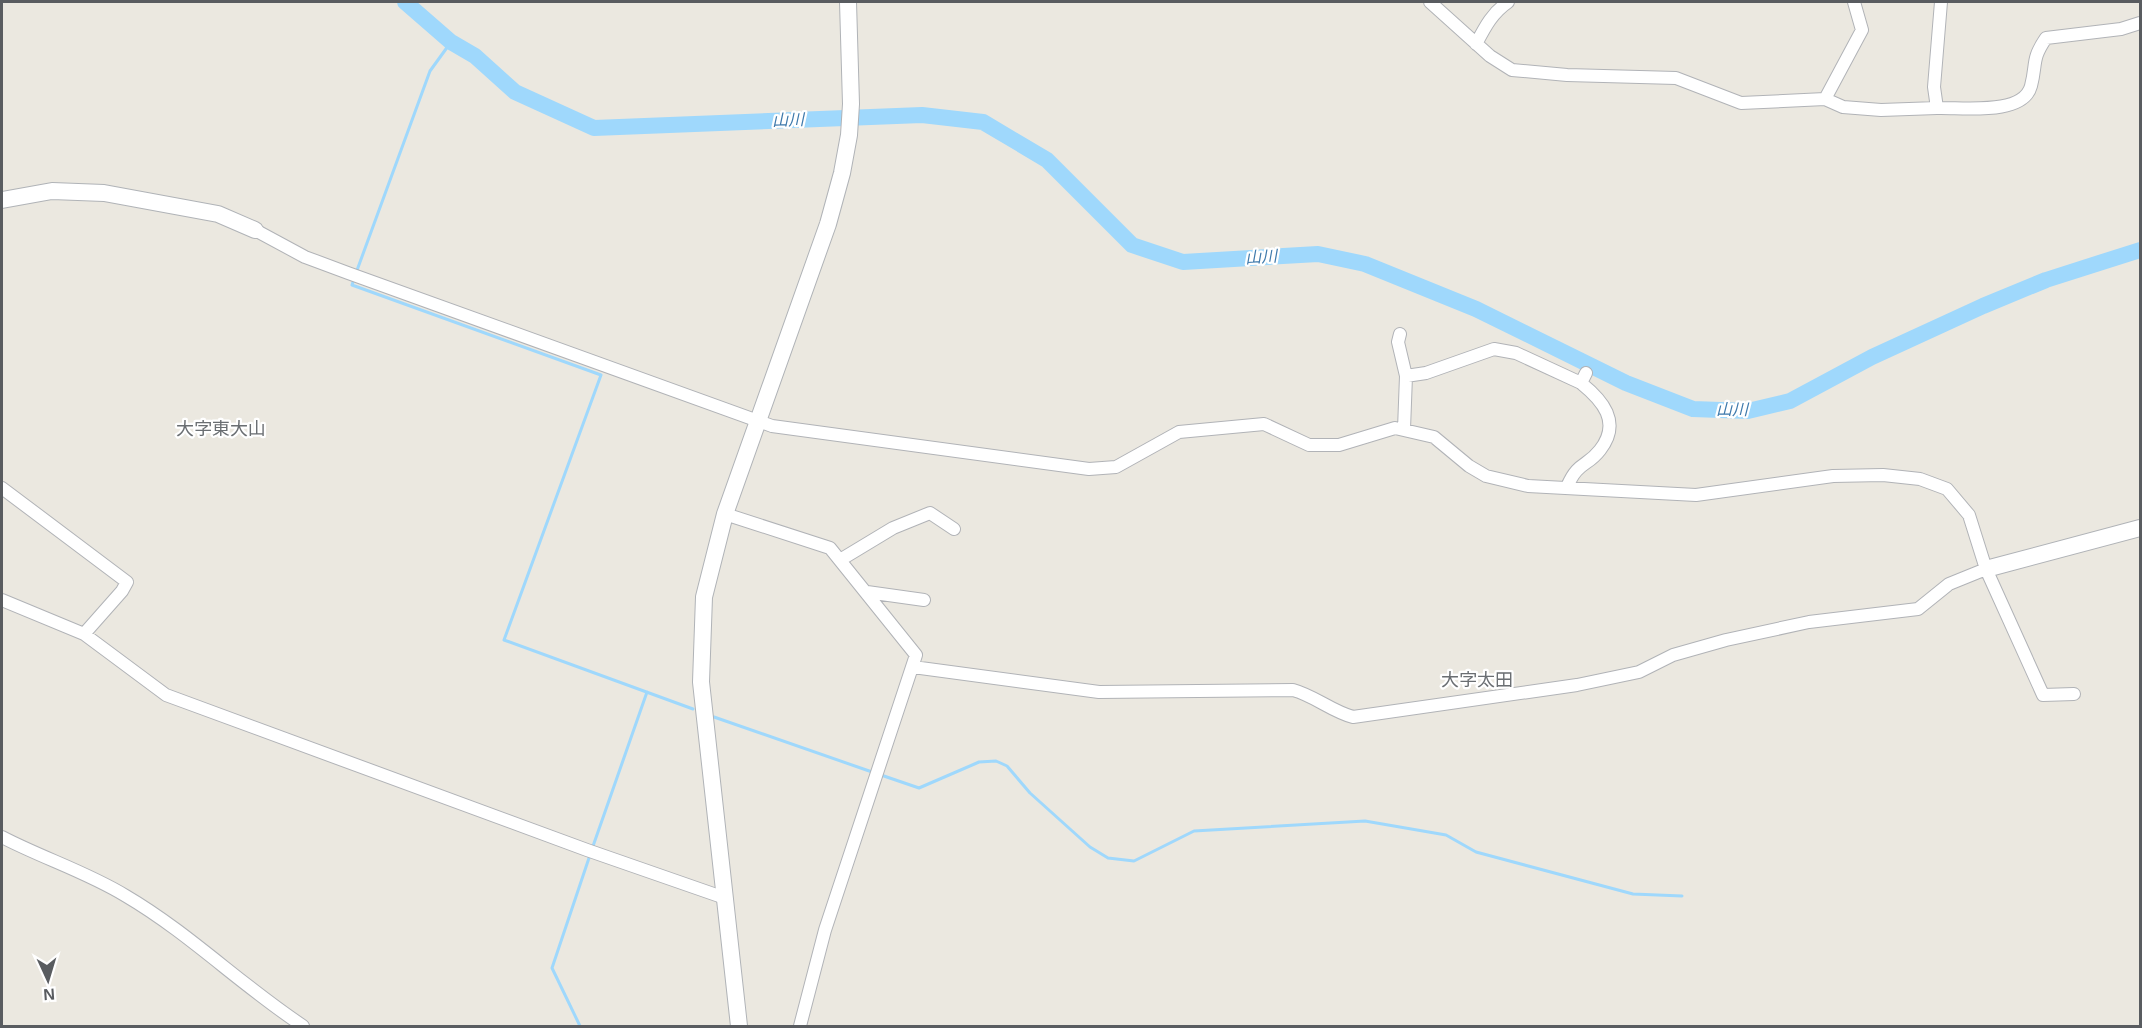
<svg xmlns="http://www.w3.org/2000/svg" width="2142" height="1028" font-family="Arial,'Noto Sans JP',sans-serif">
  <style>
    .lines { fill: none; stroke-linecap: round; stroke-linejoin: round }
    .stream { stroke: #9fd8fc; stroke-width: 3 }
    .river { stroke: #9fd8fc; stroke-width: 16 }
    .street-casing { stroke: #b1b3b7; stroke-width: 14 }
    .secondary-casing { stroke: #b0b3b7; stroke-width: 18 }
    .street { stroke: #fff; stroke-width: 12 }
    .secondary { stroke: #fff; stroke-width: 16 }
    .labels { text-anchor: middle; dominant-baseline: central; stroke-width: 4.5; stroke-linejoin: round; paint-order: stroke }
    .water-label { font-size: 16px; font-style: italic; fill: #3f7aac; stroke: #fff }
    .quarter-label { font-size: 18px; fill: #6a6e72; stroke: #fff }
  </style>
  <rect width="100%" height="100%" fill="#ebe8e0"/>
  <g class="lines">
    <path class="stream" d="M356,273l74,-202 21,-29
      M354,279l-2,6 249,90 -97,265 189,69
      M714,717l161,56
      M881,775l38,13 60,-26 17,-1 11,5 23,27 60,54 18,11 26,3 60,-30 171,-10 81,14 30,17 157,42 49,2
      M592,849l55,-157
      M580,1026l-28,-58 38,-113"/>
    <path class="river" d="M405,2l46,40 24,14 40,36 79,36 328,-13 61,7 64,38 85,85 51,17 135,-8 47,10 111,45 150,74 67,26 55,2 42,-10 82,-44 111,-51 63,-26 94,-30"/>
    <g class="street-casing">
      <path id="street" d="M1430,2l60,54 22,14 55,5 109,3 65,25 84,-4 18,8 38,3 56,-2
        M1941,2l-7,85 3,21c25,-1 86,8 94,-22 6,-23 0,-26 15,-48l75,-9 19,-6
        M1476,44c9,-17 16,-31 32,-42
        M1825,99l37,-69 -8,-28
        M255,230l50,27 43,16 424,153 317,43 27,-2 63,-35 85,-8 45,21h30l56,-17 39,9 35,29 17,10 42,10 168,9 137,-19 50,-1 37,4 27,10 22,26 17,54 57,126 31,-1
        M1400,334l-2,8 8,34 -2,53
        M1406,376l20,-3 68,-24 22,4 65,30
        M1567,487c11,-26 20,-20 33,-37 22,-28 2,-50 -19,-67l5,-10
        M2,488l125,94 -5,9 -38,43
        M725,514l105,34 86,107 -91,275 -25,96
        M840,560l53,-32 37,-15 24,16
        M867,592l57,8
        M2,600l82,34 82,61 421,155 138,48
        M913,667l186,25 194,-2c22,6 38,21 60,27l224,-32 62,-13 34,-17 53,-15 83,-18 109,-13 31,-25 37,-15
        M2,837c40,21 85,35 124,59 63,37 116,90 177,130"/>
    </g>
    <g class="secondary-casing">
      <path id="secondary" d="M2,200l50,-9 52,2 114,21 37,16
        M1986,569l154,-41
        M739,1026l-38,-344 3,-85 21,-83 103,-290 14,-51 7,-38 2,-31 -3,-102"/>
    </g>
    <use href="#street" class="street"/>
    <use href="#secondary" class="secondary"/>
  </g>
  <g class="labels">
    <g class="water-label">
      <text transform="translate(788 120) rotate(-2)">山川</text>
      <text transform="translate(1261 257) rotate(-4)">山川</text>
      <text x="1732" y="409">山川</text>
    </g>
    <g class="quarter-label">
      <text x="221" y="429">大字東大山</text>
      <text x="1477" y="680">大字太田</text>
    </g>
  </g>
  <rect width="2142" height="1028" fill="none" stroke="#595c60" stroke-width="6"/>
  <g transform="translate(48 980) rotate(176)" stroke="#ffffff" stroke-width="4.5" paint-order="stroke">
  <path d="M0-4.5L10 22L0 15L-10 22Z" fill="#595c60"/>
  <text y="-9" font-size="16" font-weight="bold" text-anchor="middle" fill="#595c60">N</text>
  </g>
</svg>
